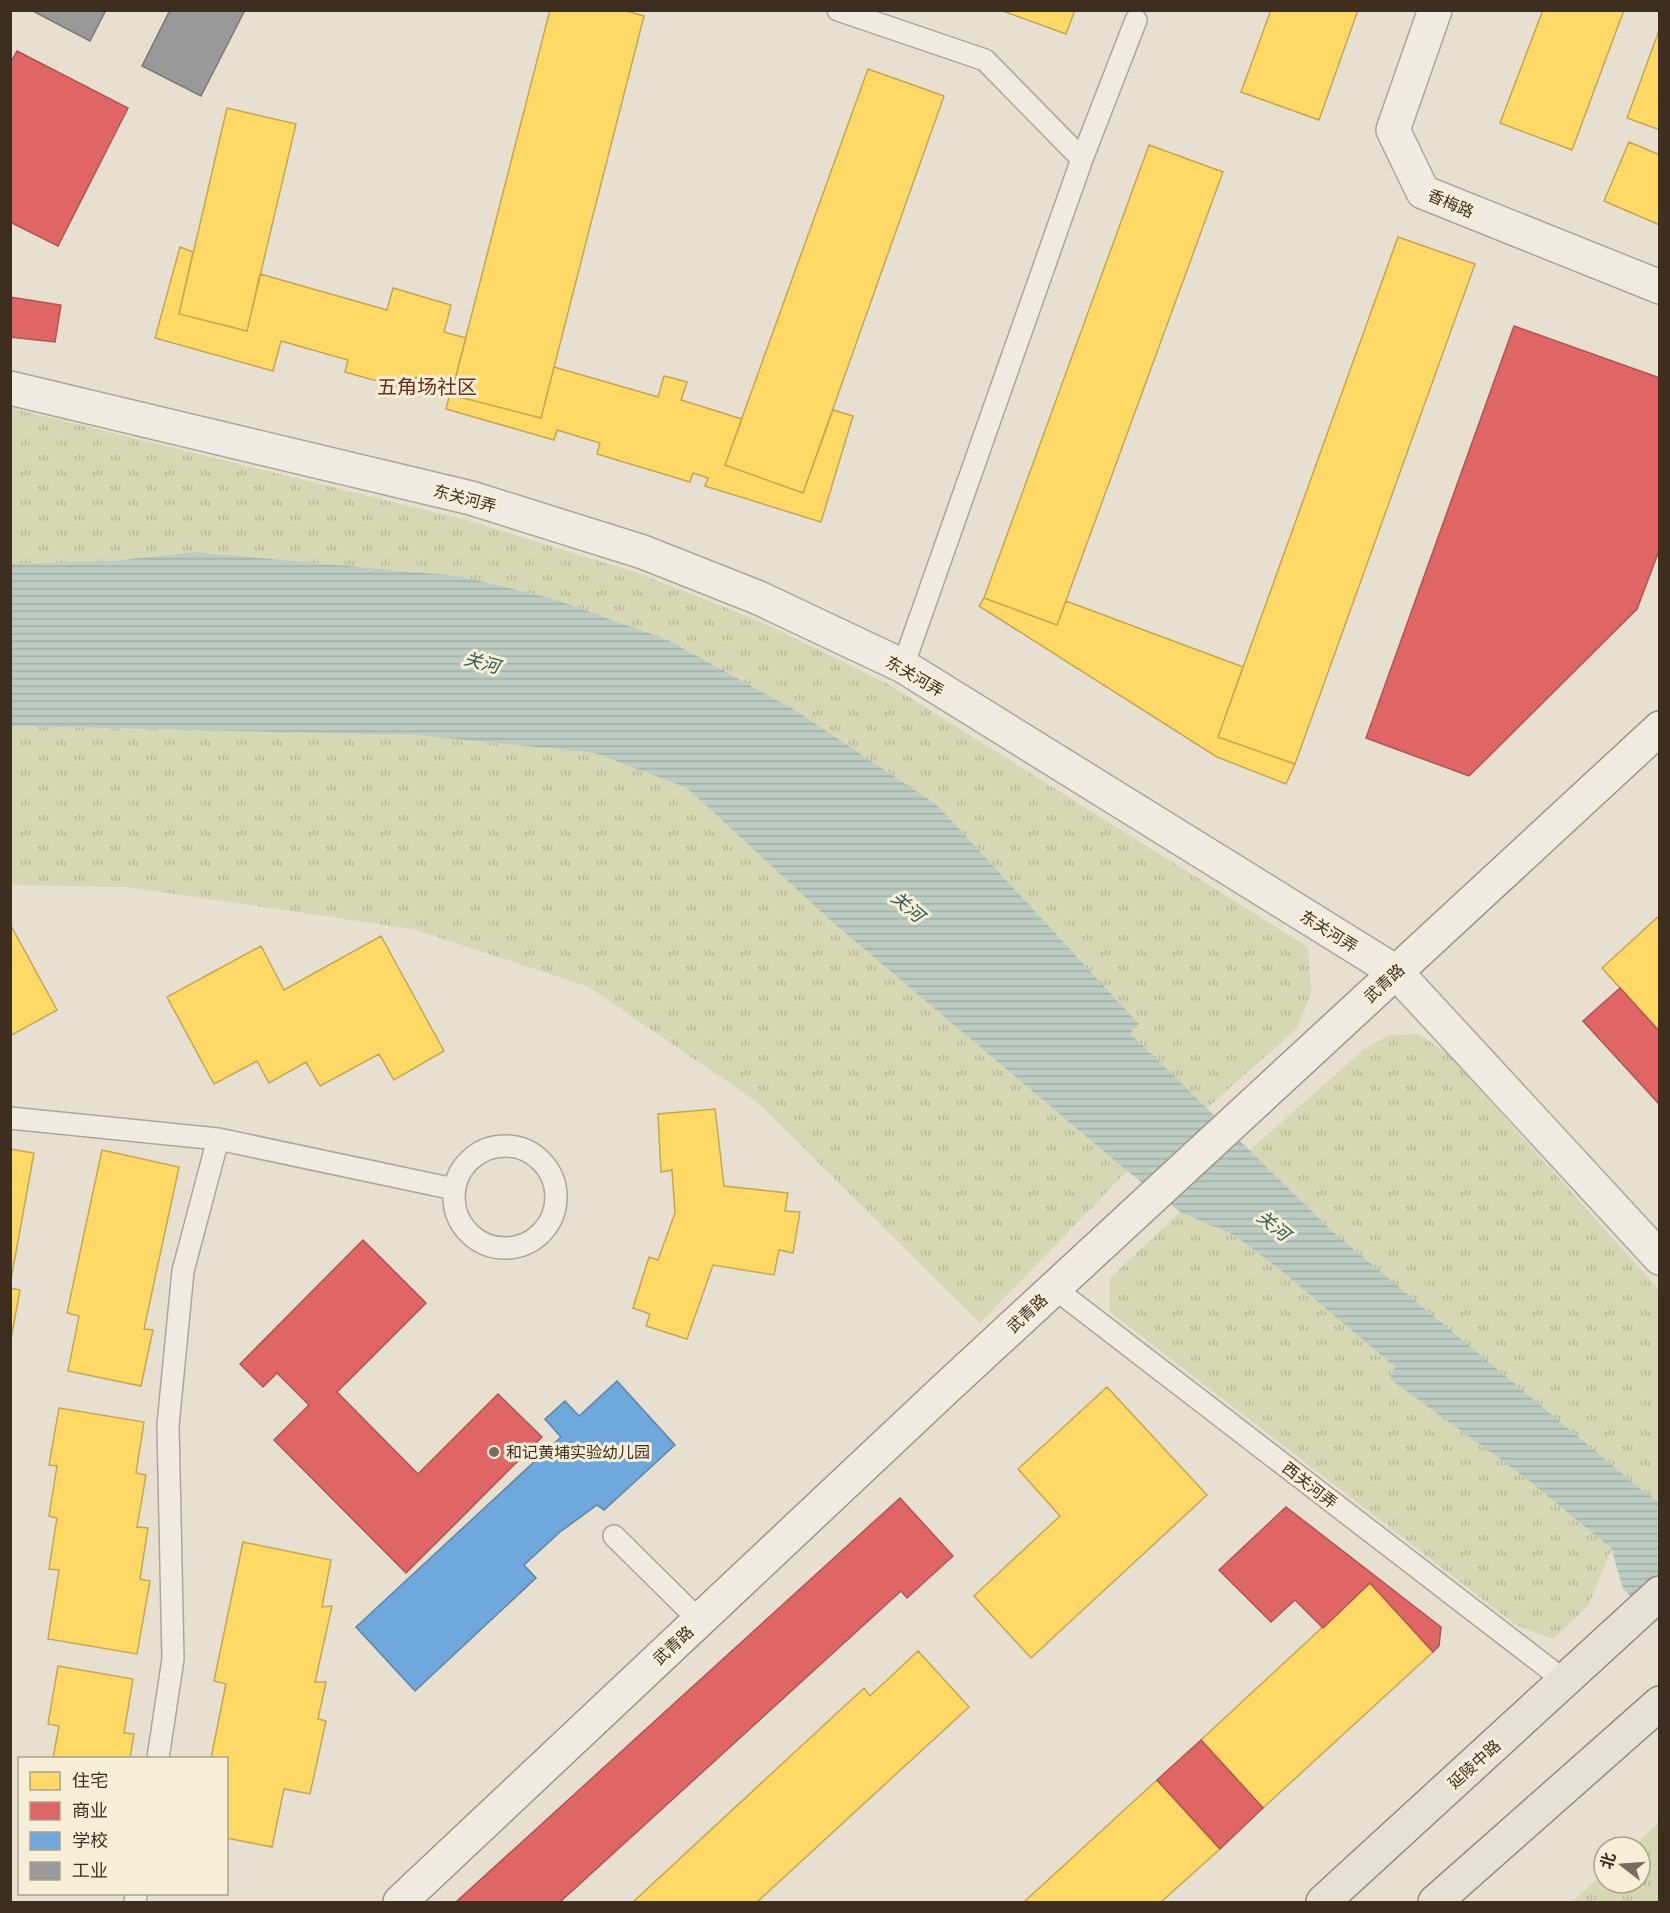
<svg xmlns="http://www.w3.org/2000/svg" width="1670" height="1913" font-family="'PT Serif','Noto Sans SC',serif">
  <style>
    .park { fill: url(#park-tufts) }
    .water { fill: url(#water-rules) }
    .homes { fill: #ffd966; stroke: #c5a651; stroke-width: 1.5 }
    .shops { fill: #e06666; stroke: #af5551; stroke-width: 1.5 }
    .schools { fill: #6fa8dc; stroke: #6083a4; stroke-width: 1.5 }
    .industry { fill: #999; stroke: #7d7975; stroke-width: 1.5 }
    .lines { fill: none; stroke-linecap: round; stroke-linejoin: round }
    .lane-casing { stroke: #ada599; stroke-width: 24 }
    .street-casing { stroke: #ada599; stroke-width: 36 }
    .secondary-casing { stroke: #9c958a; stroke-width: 36 }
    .primary-casing { stroke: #928b80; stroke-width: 36 }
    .lane { stroke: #efebe3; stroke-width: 21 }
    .street { stroke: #efebe3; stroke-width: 33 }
    .secondary { stroke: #efebe3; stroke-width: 33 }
    .primary { stroke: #e6e1d4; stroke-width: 33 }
    .poi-dot { fill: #786c5e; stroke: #f7eed8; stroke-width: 2 }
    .labels { text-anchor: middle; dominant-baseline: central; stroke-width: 6; stroke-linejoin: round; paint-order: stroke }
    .street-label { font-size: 16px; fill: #3d2e20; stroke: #f7eed8 }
    .poi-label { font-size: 16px; fill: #3d2e20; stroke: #f7eed8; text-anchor: start }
    .water-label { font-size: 18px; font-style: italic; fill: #2f5d5a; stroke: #f7eed8 }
    .quarter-label { font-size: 20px; fill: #6b2e1e; stroke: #f7eed8 }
  </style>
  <defs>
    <pattern id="park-tufts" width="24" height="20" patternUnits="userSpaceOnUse" patternTransform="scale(1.5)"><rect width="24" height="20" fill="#d6d7b3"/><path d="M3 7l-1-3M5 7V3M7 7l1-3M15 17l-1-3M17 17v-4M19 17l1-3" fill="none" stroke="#b9b99a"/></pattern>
    <pattern id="water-rules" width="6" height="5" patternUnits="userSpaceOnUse" patternTransform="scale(1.5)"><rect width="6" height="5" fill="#bcccc2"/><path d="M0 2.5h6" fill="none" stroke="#a2b0a6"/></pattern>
  </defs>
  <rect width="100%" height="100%" fill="#e7e0d1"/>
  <path class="park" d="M11,408l455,112 172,53 121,48 129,63 420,263 3,46 -14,35 -91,81 -76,-76 9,-9 -202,-219 -144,-96 -125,-69 -114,-41 -95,-23 -265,-24 -81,9 -102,3z
    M11,726l404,9 180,18 92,35 144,133 296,250 -147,152 -223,-221 -168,-115 -176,-58 -286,-42 -116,-2z
    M1419,1034l29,20 211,236v212l-16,-11 -311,-260 -83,-80 114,-101 26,-15z
    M1180,1212l54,23 45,34 117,99 -5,11 132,97 89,72 -24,58 -35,33 -37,-14 -406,-313v-34z
    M1659,1822v80h-87l32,-29v10h36v-36h-7z"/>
  <path class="water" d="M194,552l265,24 95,23 114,41 125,69 144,96 202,219 -9,9 202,198 311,260 16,11v120l-36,-33 -12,-41 -88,-72 -133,-97 5,-12 -116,-98 -45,-34 -54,-23 -53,-41 -296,-250 -144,-133 -92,-35 -180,-18 -404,-9v-162l102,-3z"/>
  <path class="homes" d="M550,10h73l21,6 -103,402 -90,-23z
    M1000,10h75l-9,24z
    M1271,10h87l-39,110 -78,-28z
    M1543,10h81l-52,140 -72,-27z
    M1660,28v102l-33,-12z
    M868,69l76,27 -141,397 -78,-28z
    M227,108l69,16 -49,207 -68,-17z
    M1629,142l31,13v70l-56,-24z
    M1149,145l74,27 -166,453 -73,-27z
    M1398,237l77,27 -180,500 -77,-27z
    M180,247l13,5 -14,62 68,17 13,-57 127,36 6,-22 58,17 -7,27 22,6 -15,57 90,23 13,-51 104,30 6,-21 23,6 -6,18 61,19 -17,46 78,28 30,-83 20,6 -32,106 -116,-36 3,-8 -15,-5 -3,9 -93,-28 3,-11 -43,-13 -3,10 -108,-31 6,-23 -36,-9 -3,14 -68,-19 3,-12 -67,-19 -8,30 -118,-33z
    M984,598l73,27 9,-24 177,66 -25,70 77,27 -9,20 -69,-27 -238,-151z
    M1660,915v117l-58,-64z
    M10,924l47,86 -47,26z
    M381,936l63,115 -50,29 -15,-26 -59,32 -14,-24 -37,21 -12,-22 -43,23 -47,-87 94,-51 23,44z
    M715,1109l9,77 64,7 -3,18 15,1 -7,41 -14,-3 -5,25 -61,-10 -26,74 -41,-13 4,-12 -17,-6 16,-51 9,3 17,-47 -3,-43 -11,2 -3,-58z
    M10,1149l24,4 -24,132z
    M102,1150l77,17 -35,162 9,1 -12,56 -73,-15 11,-55 -12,-3z
    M10,1288l10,2 -10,54z
    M1107,1387l100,108 -176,163 -57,-62 86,-80 -42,-47z
    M59,1408l85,14 -8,51 10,2 -9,52 11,1 -8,51 10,2 -13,73 -89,-15 11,-69 -10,-1 8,-51 -8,-2 8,-50 -8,-1z
    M243,1542l88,18 -9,47 10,-1 -17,76h11l-8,37 8,2 -16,73 -26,-5 -12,58 -46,-9v-80h-15l15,-74 -12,-3z
    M1370,1583l63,69 -170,156 -62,-68z
    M918,1651l51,56 -212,195h-124l231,-214 6,8z
    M58,1666l75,13 -9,54 10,1 -4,24h-77l6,-32 -11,-2z
    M1157,1780l63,69 -59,53h-137z"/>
  <path class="shops" d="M17,51l111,57 -70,138 -48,-24v-158z
    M10,297l51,8 -6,37 -45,-5z
    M1514,326l146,52v170l-23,61 -168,167 -103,-38z
    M1620,988l40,44v73l-77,-84z
    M363,1240l63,63 -89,89 81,82 80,-80 44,43 -136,136 -132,-133 35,-35 -32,-32 -14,14 -23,-23z
    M900,1498l53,58 -46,42 -6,-7 -341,311h-104z
    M1286,1507l155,120 -2,19 -6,6 -63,-69 -47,45 -28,-28 -24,22 -52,-52z
    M1201,1740l62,68 -43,41 -63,-69z"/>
  <path class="schools" d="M617,1381l58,64 -71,65 -7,-5 -37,27 -36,33 12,13 -121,113 -59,-64 205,-190 -16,-18 20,-18 14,15z"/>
  <path class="industry" d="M31,10h75l-16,31z
    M170,10h75l-44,86 -59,-30z"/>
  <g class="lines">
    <g class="lane-casing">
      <path id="lane" d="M838,10l147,50 97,99 -179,507
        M1082,159l54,-139
        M10,1118l208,21 236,50
        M454 1197a51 51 0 1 1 102 0a51 51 0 1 1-102 0Z
        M1054,1288l511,393
        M614,1536l85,84
        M158,1758l15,-99 -5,-234 15,-154 35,-132
        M135,1902l1,-8"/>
    </g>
    <g class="street-casing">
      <path id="street" d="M1435,10l-42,120 30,62 237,95
        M10,388l461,110 172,54 116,46 144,68 493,306 264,286"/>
    </g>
    <g class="secondary-casing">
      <path id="secondary" d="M400,1902l544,-512 716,-662"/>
    </g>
    <g class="primary-casing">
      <path id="primary" d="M1323,1902l337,-309
        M1435,1902l225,-199"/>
    </g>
    <use href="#lane" class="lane"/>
    <use href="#street" class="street"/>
    <use href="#secondary" class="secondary"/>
    <use href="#primary" class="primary"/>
  </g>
  <circle class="poi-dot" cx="494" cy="1452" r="6"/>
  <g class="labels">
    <g class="street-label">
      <text transform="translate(1451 203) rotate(23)">香梅路</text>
      <text transform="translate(465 498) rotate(15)">东关河弄</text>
      <text transform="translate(915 676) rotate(30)">东关河弄</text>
      <text transform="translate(1329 931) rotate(32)">东关河弄</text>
      <text transform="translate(1384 983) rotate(-43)">武青路</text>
      <text transform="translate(1027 1313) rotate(-43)">武青路</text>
      <text transform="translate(1310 1485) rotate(38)">西关河弄</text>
      <text transform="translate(673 1645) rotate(-43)">武青路</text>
      <text transform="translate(1474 1764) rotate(-42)">延陵中路</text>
    </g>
    <g class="poi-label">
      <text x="506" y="1452">和记黄埔实验幼儿园</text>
    </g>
    <g class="water-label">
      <text transform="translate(482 662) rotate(15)">关河</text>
      <text transform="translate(908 906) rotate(41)">关河</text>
      <text transform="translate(1274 1225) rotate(39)">关河</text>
    </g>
    <g class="quarter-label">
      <text x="427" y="386">五角场社区</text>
    </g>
  </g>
  <rect width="1670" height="1913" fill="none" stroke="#3d2e20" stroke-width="24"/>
  <rect x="18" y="1757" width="210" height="138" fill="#f7eed8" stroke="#ada18e" stroke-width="1.5"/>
  <rect x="30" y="1772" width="30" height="18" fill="#ffd966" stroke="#ada18e" stroke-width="1.5"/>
  <text x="72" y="1787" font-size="18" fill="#3d2e20">住宅</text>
  <rect x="30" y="1802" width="30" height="18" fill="#e06666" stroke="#ada18e" stroke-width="1.5"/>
  <text x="72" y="1817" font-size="18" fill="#3d2e20">商业</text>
  <rect x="30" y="1832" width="30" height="18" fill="#6fa8dc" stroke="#ada18e" stroke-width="1.5"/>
  <text x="72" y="1847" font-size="18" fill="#3d2e20">学校</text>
  <rect x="30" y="1862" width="30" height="18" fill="#999999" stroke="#ada18e" stroke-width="1.5"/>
  <text x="72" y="1877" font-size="18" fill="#3d2e20">工业</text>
  <g transform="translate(1622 1865) rotate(287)"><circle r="28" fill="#f7eed8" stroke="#ada18e" stroke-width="1.5"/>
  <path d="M0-4.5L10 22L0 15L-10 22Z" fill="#786c5e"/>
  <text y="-9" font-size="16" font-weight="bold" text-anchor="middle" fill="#3d2e20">北</text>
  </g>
</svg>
